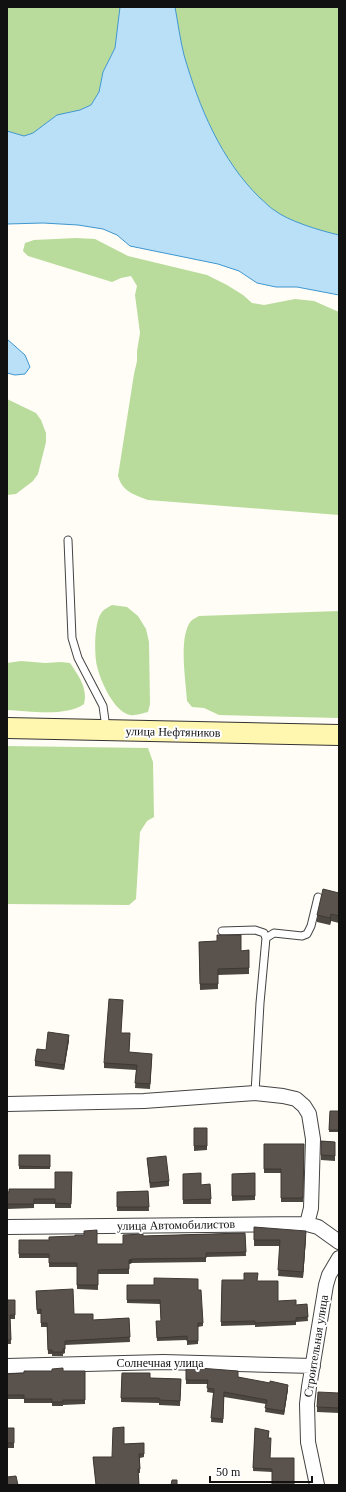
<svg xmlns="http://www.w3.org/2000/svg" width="346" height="1492" font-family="'Times New Roman',serif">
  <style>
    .forest { fill: #b9dc9c }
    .water { fill: #b9e0f7; stroke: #3f96cf }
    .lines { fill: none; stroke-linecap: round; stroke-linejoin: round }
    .lane-casing { stroke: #444; stroke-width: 9 }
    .street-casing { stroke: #444; stroke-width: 16 }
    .secondary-casing { stroke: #333; stroke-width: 22 }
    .lane { stroke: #fff; stroke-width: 7 }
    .street { stroke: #fff; stroke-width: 14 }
    .secondary { stroke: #fff6b0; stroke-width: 20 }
    .wall { fill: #4d4742 }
    .shaded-wall { fill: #3f3936 }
    .building { fill: #5a524d; stroke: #3f3936 }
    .labels { text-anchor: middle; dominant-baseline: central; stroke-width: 4; stroke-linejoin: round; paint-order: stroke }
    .street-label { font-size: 12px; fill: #111; stroke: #fff }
  </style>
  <rect width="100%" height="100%" fill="#fffdf5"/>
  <path class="forest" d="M7,7h113l-5,41 -12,24 -4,20 -8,13 -11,5 -23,5 -24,18 -9,3 -17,-5z
    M175,7h164v228c-18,-4 -51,-14 -65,-25 -5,-3 -9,-8 -14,-12 -39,-38 -61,-91 -76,-143 -4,-16 -6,-32 -9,-48z
    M76,238l19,1 33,17 79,19 20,10 16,10 9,8 12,2 31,-6 19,2 25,11v203l-191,-15c-15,-6 -25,-8 -30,-24l16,-102 3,-13v-10l3,-18 -5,-38 2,-9 -6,-10 -10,2 -9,4 -84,-26 -5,-5 2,-8 9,-3z
    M7,399l29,14 5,7 5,13v9l-8,32 -5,7 -17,13 -9,1z
    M112,605l15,2 11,9 8,13 3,13 1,62 -2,8c-5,1 -13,4 -18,3 -16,-3 -30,-35 -33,-49 -3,-12 -3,-45 5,-54 2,-3 7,-5 10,-7z
    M339,611v107l-120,-3 -15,-7 -12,-1 -5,-6c-1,-20 -9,-64 4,-80 2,-2 6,-4 8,-5z
    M21,661l24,2 16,-1 9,1c9,13 18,26 14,41 -17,13 -56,7 -77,6v-47z
    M7,746l141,2 5,14 1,55 -7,4 -7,11 -4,67 -7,6 -122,-1z"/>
  <path class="water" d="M120,7h55c3,16 5,32 9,48 15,52 37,105 76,143 5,4 9,9 14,12 14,11 47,21 65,25v60l-42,-8h-21l-19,-4 -18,-12 -21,-7 -88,-18 -13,-11 -14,-6 -25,-4 -35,-2 -36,1v-93l17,5 9,-3 24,-18 23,-5 11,-5 8,-13 4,-20 12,-24z
    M7,339l18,16 5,12 -5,7 -10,1 -8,-2z"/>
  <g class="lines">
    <g class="lane-casing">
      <path id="lane" d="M68,540l4,98 6,20 25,48 3,22
        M222,931l33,-1 9,3 2,5 -6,65 -5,90
        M266,938l8,-5 28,3 5,-2 4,-8 7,-29"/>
    </g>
    <g class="street-casing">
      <path id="street" d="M7,1104l137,-3 111,-8 28,3 13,3 8,7 5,8 4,25 -2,69 -4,16
        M7,1227l300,-3 11,3 21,15
        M7,1366l156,-4 150,4
        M317,1485l-9,-43 -1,-38 2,-17 17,-102 3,-10 10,-17"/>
    </g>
    <g class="secondary-casing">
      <path id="secondary" d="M7,728l332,7"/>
    </g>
    <use href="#lane" class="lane"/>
    <use href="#street" class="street"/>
    <use href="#secondary" class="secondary"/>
  </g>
  <path class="wall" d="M339,893v30l-8,-2 -1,4 -13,-3v-7z
    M217,941l24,10 8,-1v24l-31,1v14l-18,1 -1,-48z
    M121,1033l9,5 -1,14 23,6 -2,31 -15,-1 1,-18 -32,-2v-5z
    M69,1040l-5,30 -29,-4v-5l11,-11z
    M330,1111h9v21h-10z
    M194,1128h13v22l-13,1z
    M321,1141l14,1v19l-14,-1z
    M264,1144h40l-1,58h-22v-29h-17z
    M19,1155h31v14h-31z
    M147,1158l22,23v5l-19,2z
    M72,1172l-1,36h-16v-4h-21v4l-27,1v-17l48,-3z
    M255,1173v27l-23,1v-27z
    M183,1174l18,11 9,-1 1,20h-28z
    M148,1191l1,20h-32v-19z
    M254,1227l52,10 -3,41 -25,-2 2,-30h-26z
    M245,1233l1,23 -40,1v5l-74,1 -3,1v10h-31v16l-21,-1v-22h-28v-9h-30v-18l78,4h26l20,-8z
    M222,1280l35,1 21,20 18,4 11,-1 1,17 -12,1v3l-41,2v-2l-34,1z
    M127,1285l71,5 5,33v3l-5,1v17l-11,1v-5l-30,1 -1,-20h5l-1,-17 -33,-1z
    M36,1291l38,23 19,6 36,-2 1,24 -65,3v8l-2,1v2h-11v-2h-4l-1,-27h-6v-13h-4z
    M7,1300h8v19h-5l1,25h-4z
    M186,1367l52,10 50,12 -4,26 -19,-3 1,-8 -42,-7 -1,26 -12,-1 2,-29 -6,-1 1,-8h-22z
    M63,1371h22v33l-22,1v1h-11v-3h-28v-4h-17v-25l17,-1z
    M122,1373l28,5 31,1 -1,27 -21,-1v-2l-38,-1z
    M339,1393v20l-22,-1v-5z
    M7,1428h7v20h-7z
    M255,1428l14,6 -1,4 2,20h24l-22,14 -19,-1z
    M144,1443v14l-4,1v15h-2l1,12h-43l-3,-28h19l12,-13z"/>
  <path class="shaded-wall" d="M331,914v7l-1,4v-7z
    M69,1035v5l-5,30v-5z
    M306,1231v6l-3,41v-6z
    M132,1259v4l-3,1v-4z
    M288,1385v4l-4,26v-4z"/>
  <path class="building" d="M323,889l16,4v23l-8,-2 -1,4 -13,-3z
    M217,935h24v16l8,-1v18l-31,1v15h-18l-1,-42 18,-1z
    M109,999l14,1 -2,33h9l-1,19 23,2 -2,30 -15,-1 2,-18 -33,-2z
    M48,1032l21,3 -5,30 -29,-4 2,-12 9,1z
    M330,1111h9v19h-10z
    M194,1128h13v18h-13z
    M321,1141l14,1v14l-14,-1z
    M264,1144h40l-1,54h-22v-29h-17z
    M19,1155h31v12l-31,-1z
    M166,1156l3,25 -19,2 -3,-25z
    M55,1172h17l-1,32 -16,-1v-4h-21v5h-27v-12h2v-3h46z
    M201,1173v12l9,-1 1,15 -28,1v-26z
    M255,1173v23h-23v-22z
    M148,1191l1,16h-32v-15z
    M254,1227l52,4 -3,41 -25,-2 2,-30h-26z
    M97,1230v14h26v-9l20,-1v2l102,-3 1,19 -40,1v5l-74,1 -3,1v9l-31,1v15h-21v-22h-28v-9h-30v-14h30v-3l26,-1v-1h9v-4z
    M244,1273h14l-1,8h21v20l18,-1v5l11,-1 1,13 -12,1v3l-41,2v-2l-34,1 1,-42h22z
    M154,1278l44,1v11h3l2,33h-5v18h-11v-5l-30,2 -1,-17h5l-1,-21h-33v-15h27z
    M73,1289l1,25h19v6l36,-2 1,19 -65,4v8h-2v3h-11v-2h-4l-1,-27h-6v-14l-4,1 -1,-19z
    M7,1300h8v15h-5l1,25h-4z
    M186,1367l52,4v6l32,6v-2l18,4 -4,26 -19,-3 2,-8 -43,-8 -1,27 -12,-1 3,-29 -7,-1 1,-8h-22z
    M63,1368v3h22v29h-22v2h-11v-3h-28v-4h-17v-21l17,-1v-2h28v-2z
    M122,1373h28v5l31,1 -1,22 -21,-1v-2h-38z
    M318,1392l21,1v15l-22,-1z
    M124,1427v17l20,-1v11h-5l1,15h-2l1,16h-43l-3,-28h19l1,-29z
    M7,1428h7v15h-7z
    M255,1428l14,3 -1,7h3l-1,20h24v27h-22v-16l-19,-1z
    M16,1476l2,9h-11v-8z
    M172,1480h5v5h-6z"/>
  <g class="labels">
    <g class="street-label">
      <text transform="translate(173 732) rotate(1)">улица Нефтяников</text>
      <text transform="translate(176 1225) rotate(-1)">улица Автомобилистов</text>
      <text transform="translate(316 1346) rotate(-81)">Строительная улица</text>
      <text x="160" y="1363">Солнечная улица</text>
    </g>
  </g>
  <rect width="346" height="1492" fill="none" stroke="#111111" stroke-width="16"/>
  <path d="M210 1476v6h102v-6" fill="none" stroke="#111111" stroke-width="2"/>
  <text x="216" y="1476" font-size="12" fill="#111111" stroke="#ffffff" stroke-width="3" paint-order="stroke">50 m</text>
</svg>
